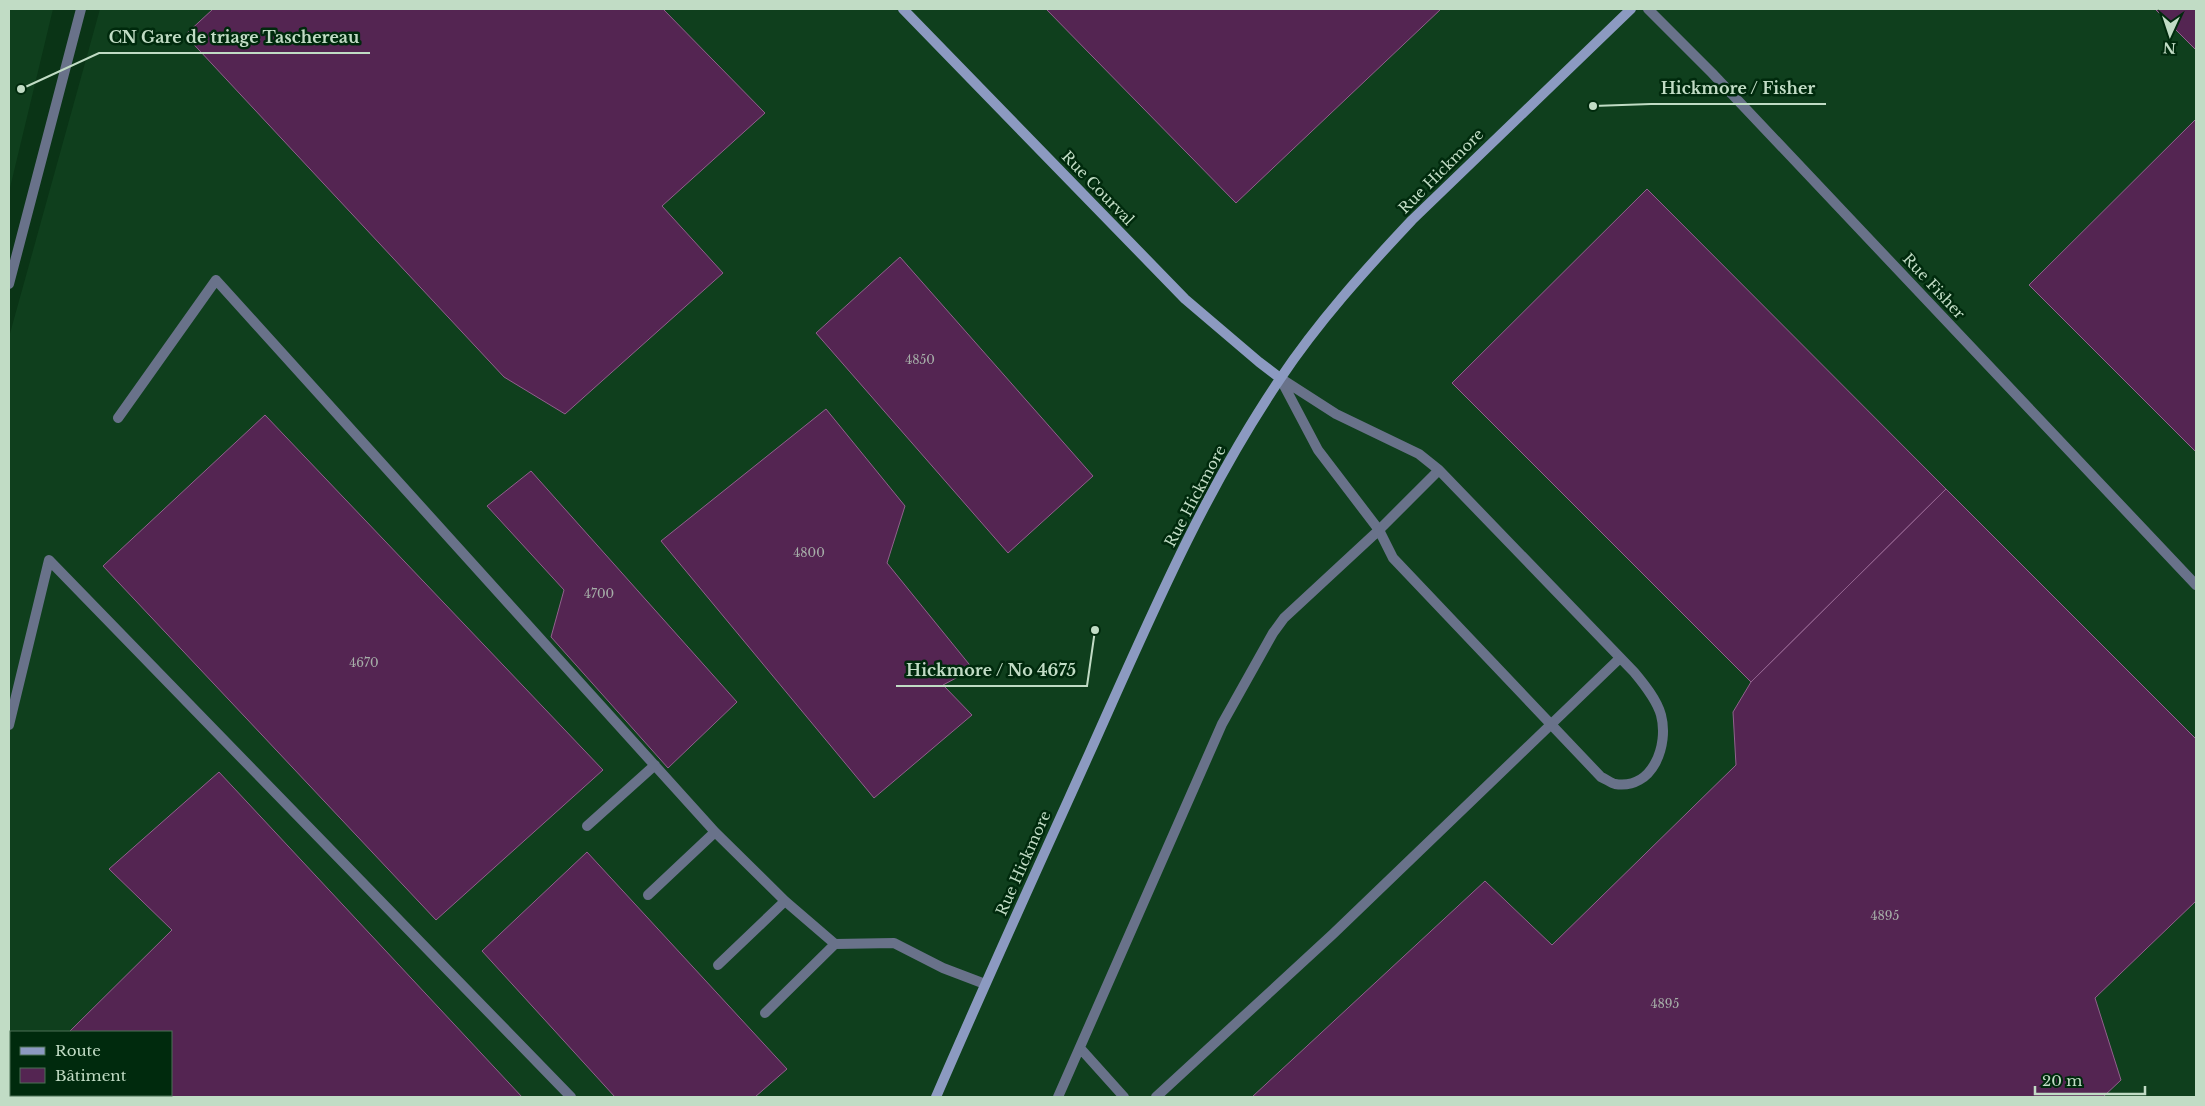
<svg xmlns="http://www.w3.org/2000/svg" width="2205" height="1106" font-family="'Libre Baskerville',serif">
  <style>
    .built { fill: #0f3f1d; fill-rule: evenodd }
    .building { fill: #542552; stroke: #91618d }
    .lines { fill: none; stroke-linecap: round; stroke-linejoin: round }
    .lane { stroke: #69728a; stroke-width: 10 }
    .street { stroke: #69728a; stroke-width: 10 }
    .secondary { stroke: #8c9ac1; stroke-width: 10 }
    .labels { text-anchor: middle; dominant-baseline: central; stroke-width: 5; stroke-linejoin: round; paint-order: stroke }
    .number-label { font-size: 12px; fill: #a6aea8 }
    .street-label { font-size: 15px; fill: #c1dcc5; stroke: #002a0d }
    .leader { fill: none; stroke: #c1dcc5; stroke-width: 2 }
    .callout-dot { fill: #c1dcc5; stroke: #002a0d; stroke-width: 2 }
    .callout-label { font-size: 16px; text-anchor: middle; font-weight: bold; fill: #c1dcc5; stroke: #002a0d; stroke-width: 5; stroke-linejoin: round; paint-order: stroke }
  </style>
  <rect width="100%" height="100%" fill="#0a3416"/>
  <path class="built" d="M9,9h44l-44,183z
    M100,9h2096v1088h-2187v-760zM11,1032h160v63h-160z"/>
  <path class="building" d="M213,9h450l102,104 -103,93 61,67 -158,141 -61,-37 -319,-342z
    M1046,9h395l-205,194z
    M2155,9h41v41z
    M2196,119v333l-167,-167z
    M1647,189l299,300 -195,193 -299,-299z
    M900,257l193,219 -85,77 -192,-220z
    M826,409l79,97 -18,57 86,106 -30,16 29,30 -98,83 -213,-257z
    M265,415l338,355 -167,150 -333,-354z
    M531,471l206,231 -69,66 -117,-131 13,-47 -77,-84z
    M1946,489l250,250v162l-101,97 26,82 -18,17h-851l233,-216 67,64 184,-180 -3,-53 18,-30z
    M219,772l303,325h-477l-2,-2h128v-63h-102l103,-102 -63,-61z
    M587,852l200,217 -32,28h-140l-133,-146z"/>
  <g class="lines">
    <path class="lane" d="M1280,378l56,36 83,40 20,16 195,202c10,12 23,28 27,43 8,30 -8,75 -46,69 -4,-1 -9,-5 -14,-7l-208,-219 -14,-28 -61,-80z
      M118,418l98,-138 499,552 70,69 50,43 59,-1 49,25 42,16
      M9,725l40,-165 522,537
      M587,826l68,-61
      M648,895l67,-63
      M718,965l67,-64
      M765,1013l70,-69
      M1080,1048l44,49
      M1058,1097l164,-373 51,-91 11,-15 95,-88 60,-60
      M1156,1097l177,-163 287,-276"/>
    <path class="street" d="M1648,9l64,64 484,512
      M9,284l72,-275"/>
    <path class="secondary" d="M903,9l282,290 74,63 21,16
      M936,1097c50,-116 102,-230 154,-345 57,-127 112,-258 190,-373 38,-57 85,-109 132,-159l219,-211"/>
  </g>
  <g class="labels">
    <g class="number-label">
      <text x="920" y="359">4850</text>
      <text x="809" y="552">4800</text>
      <text x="599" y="593">4700</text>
      <text x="364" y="662">4670</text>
      <text x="1885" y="915">4895</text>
      <text x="1665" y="1003">4895</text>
    </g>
    <g class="street-label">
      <text transform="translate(1441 171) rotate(-45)">Rue Hickmore</text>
      <text transform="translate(1098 188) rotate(46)">Rue Courval</text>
      <text transform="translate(1934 286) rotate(47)">Rue Fisher</text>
      <text transform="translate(1195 496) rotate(-62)">Rue Hickmore</text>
      <text transform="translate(1023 863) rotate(-66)">Rue Hickmore</text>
    </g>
  </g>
  <path class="leader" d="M21 89L99 53H370M1593 106L1651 104H1826M1095 630L1087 686H896"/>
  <g class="callout-dot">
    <circle cx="21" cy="89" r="5"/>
    <circle cx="1593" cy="106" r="5"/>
    <circle cx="1095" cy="630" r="5"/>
  </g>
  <g class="callout-label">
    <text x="234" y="43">CN Gare de triage Taschereau</text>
    <text x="1738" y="94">Hickmore / Fisher</text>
    <text x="991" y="676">Hickmore / No 4675</text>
  </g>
  <rect width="2205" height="1106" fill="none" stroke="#c1dcc5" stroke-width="20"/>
  <rect x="10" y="1031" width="162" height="65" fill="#002a0d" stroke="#4d7157"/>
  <rect x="20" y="1047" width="25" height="8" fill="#8c9ac1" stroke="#4d7157"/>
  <text x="55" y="1056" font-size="15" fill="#c1dcc5">Route</text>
  <rect x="20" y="1068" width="25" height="15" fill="#542552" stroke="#4d7157"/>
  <text x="55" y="1081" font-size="15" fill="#c1dcc5">Bâtiment</text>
  <g transform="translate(2170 35) rotate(183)" stroke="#002a0d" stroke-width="4" paint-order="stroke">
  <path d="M0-4L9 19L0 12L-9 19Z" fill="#c1dcc5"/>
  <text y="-8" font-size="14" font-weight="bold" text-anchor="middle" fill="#c1dcc5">N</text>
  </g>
  <path d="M2035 1086v8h110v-8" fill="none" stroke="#c1dcc5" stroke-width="2.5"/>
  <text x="2042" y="1086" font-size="15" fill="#c1dcc5" stroke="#002a0d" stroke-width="4" paint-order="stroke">20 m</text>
</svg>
